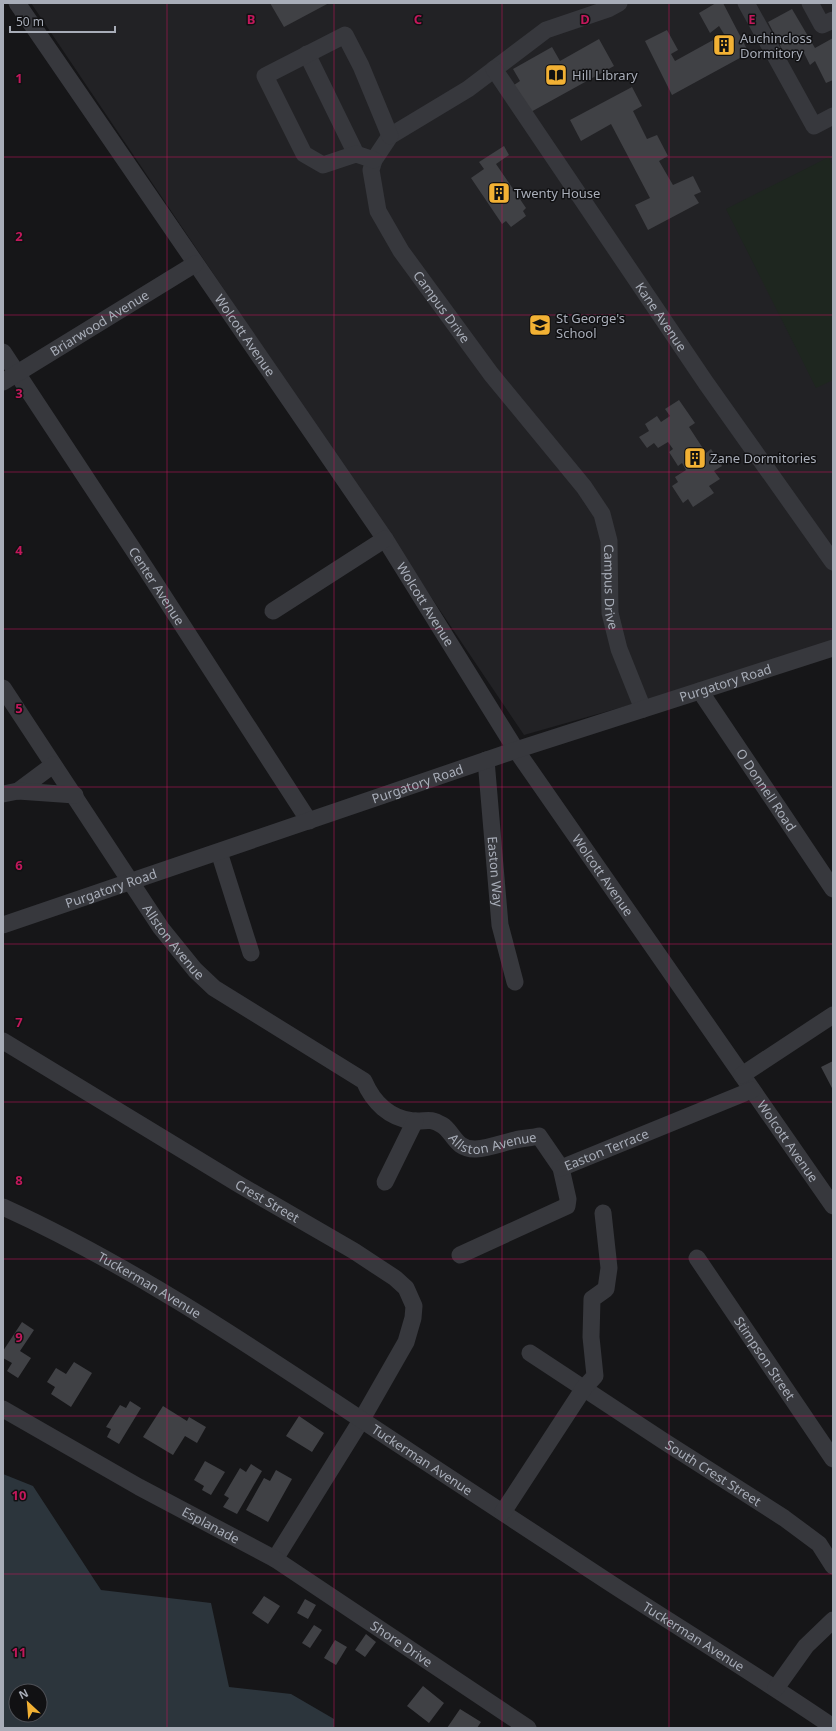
<svg xmlns="http://www.w3.org/2000/svg" width="836" height="1731" font-family="'Noto Sans',sans-serif">
  <style>
    .built { fill: #222225 }
    .green { fill: #1e261f }
    .water { fill: #2c353c; fill-rule: evenodd }
    .building { fill: #404145 }
    .lines { fill: none; stroke-linecap: round; stroke-linejoin: round }
    .minor { stroke: #37383d; stroke-width: 17 }
    .grid { fill: none; stroke: #c2185b; stroke-width: 1; stroke-opacity: 0.55 }
    .labels { text-anchor: middle; dominant-baseline: central; stroke-width: 3; stroke-linejoin: round; paint-order: stroke }
    .poi-label { font-size: 13px; fill: #a8adb8; stroke: #111113; text-anchor: start }
    .street-label { font-size: 13px; fill: #a8adb8; stroke: #111113 }
    .grid-label { font-size: 13px; text-anchor: middle; font-weight: bold; fill: #c2185b; stroke: #111113; stroke-width: 3; stroke-linejoin: round; paint-order: stroke }
  </style>
  <rect width="100%" height="100%" fill="#161618"/>
  <path class="built" d="M31,3h802v644l-309,88z"/>
  <path class="green" d="M829,157l4,9v214l-17,8 -90,-179z"/>
  <path class="water" d="M3,1474l30,12 68,104 110,13 18,84 62,7 43,25v9h-331zM16,1691h24v24h-24z"/>
  <path class="building" d="M270,3h59l-45,24z
    M716,3h7l26,50 -77,42 -27,-54 22,-11 11,20 -7,4 4,7 49,-27 -5,-8 -9,7 -11,-20z
    M792,9l23,39 18,-10v42l-7,3 -11,-22 -5,4 -7,-14 -16,8 -19,-37z
    M599,39l15,27 -85,47 -15,-28 6,-4 -7,-12 39,-22 8,14z
    M632,87l10,19 -9,5 14,28 10,-4 11,21 -9,5 14,24 20,-9 8,16 -7,3 5,8 -51,27 -13,-25 15,-7 -39,-74 -30,17 -11,-21z
    M504,146l5,9 -13,9 30,44 -3,3 3,5 -15,11 -5,-6 -4,3 -31,-46 13,-9 -5,-7z
    M679,400l16,23 -6,4 17,26 5,-4 11,17 -8,5 6,8 -11,7 5,7 -21,14 -5,-8 -5,4 -11,-17 6,-4 -3,-5 11,-7 -4,-7 -4,3 -9,-14 4,-3 -5,-7 -10,6 -4,-5 -7,5 -8,-11 10,-6 -4,-7 12,-8 4,6 9,-6 -5,-7z
    M833,1061v29l-12,-23z
    M22,1322l12,8 -14,21 11,7 -13,20 -11,-7 5,-8 -9,-5v-7z
    M74,1362l18,11 -21,34 -20,-13 4,-7 -8,-5 9,-14 10,6z
    M130,1401l11,7 -22,36 -12,-7 4,-8 -5,-2 14,-22 6,3z
    M163,1406l24,15 2,-4 17,10 -9,16 -12,-7 -12,19 -30,-18z
    M299,1416l25,17 -12,19 -26,-16z
    M205,1461l20,11 -14,23 -9,-5 2,-4 -10,-6z
    M251,1464l11,7 -25,43 -14,-7 6,-9 -5,-3 16,-27 6,4z
    M276,1470l16,9 -24,43 -22,-12 18,-32 6,3z
    M264,1596l16,10 -12,18 -16,-11z
    M305,1599l11,6 -8,14 -11,-6z
    M314,1625l8,5 -12,18 -8,-5z
    M366,1634l10,8 -11,15 -10,-7z
    M335,1640l12,7 -11,18 -12,-7z
    M423,1686l21,17 -15,20 -22,-17z
    M460,1709l21,13 -4,6h-30z"/>
  <g class="lines">
    <g class="minor">
      <path id="s1" d="M17,3l368,536 131,211 317,456"/>
      <path id="s2" d="M619,3l-11,6 -62,21 -78,59 -78,47 -16,24 -3,10 7,41 23,40 90,123 93,113 18,27 7,27 1,72 9,36 24,60"/>
      <path d="M746,3l68,123 19,-10"/>
      <path d="M810,3l12,22 11,-5"/>
      <path d="M307,54l49,100"/>
      <path id="s3" d="M494,69l212,314 127,179"/>
      <path d="M374,160l-18,-6 -33,11 -19,-11 -39,-78 80,-41 16,31 29,70"/>
      <path id="s4" d="M3,352l143,217 163,252"/>
      <path id="s5" d="M3,382l192,-118"/>
      <path d="M273,611l112,-72"/>
      <path id="s6" d="M3,688l158,240 34,42 19,18 150,93c9,21 25,37 49,40 14,1 15,-4 29,4 11,6 13,25 34,24 13,-1 26,-6 39,-9 8,-2 16,-2 24,-4l22,32 7,31 -1,7 -107,49"/>
      <path id="s7" d="M700,691l133,198"/>
      <path id="s8" d="M486,760l14,165 15,57"/>
      <path d="M18,791l35,-26"/>
      <path d="M3,794l15,-3 57,4"/>
      <path d="M219,852l32,101"/>
      <path id="s9" d="M3,925l513,-175 317,-102"/>
      <path id="s10" d="M3,1041l237,144 114,66 41,27 11,10 8,18 -1,12 -7,24 -44,77 -87,140"/>
      <path d="M742,1075l91,-60"/>
      <path id="s11" d="M561,1168l191,-78"/>
      <path d="M385,1182l30,-61"/>
      <path id="s12" d="M3,1207c145,66 276,159 409,246 66,43 132,87 198,130 74,48 150,94 223,144"/>
      <path id="s13" d="M697,1258l136,201"/>
      <path id="s14" d="M530,1353l132,87 122,78 35,26 14,22"/>
      <path id="s15" d="M3,1409l136,78 136,72 253,169"/>
      <path d="M503,1512l81,-124 11,-12 -4,-39 1,-38 14,-10 3,-21 -6,-55"/>
      <path d="M776,1688l30,-42 27,-26"/>
    </g>
  </g>
  <path class="grid" d="M167,3v1725M334,3v1725M502,3v1725M669,3v1725M3,157h830M3,315h830M3,472h830M3,629h830M3,787h830M3,944h830M3,1102h830M3,1259h830M3,1416h830M3,1574h830"/>
  <defs>
    <g id="building-square" transform="scale(1.15)"><rect x="-9" y="-9" width="18" height="18" rx="4" fill="#f2b134" stroke="#111113"/><path d="M-4-6H4V6H1V3H-1V6H-4ZM-2.5-4.3h1.7v1.8h-1.7ZM.8-4.3h1.7v1.8H.8ZM-2.5-1h1.7V.8h-1.7ZM.8-1h1.7V.8H.8Z" fill="#111"/></g>
    <g id="library-square" transform="scale(1.15)"><rect x="-9" y="-9" width="18" height="18" rx="4" fill="#f2b134" stroke="#111113"/><path d="M-6-4Q-3-5.5-.7-3.5V5Q-3 3-6 4ZM6-4Q3-5.5 .7-3.5V5Q3 3 6 4Z" fill="#111"/></g>
    <g id="school-square" transform="scale(1.15)"><rect x="-9" y="-9" width="18" height="18" rx="4" fill="#f2b134" stroke="#111113"/><path d="M0-5L7-2L0 1L-7-2ZM-4 1L0 2.5L4 1V4Q0 6-4 4Z" fill="#111"/></g>
  </defs>
  <g fill-rule="evenodd">
    <use href="#building-square" x="724" y="45"/>
    <use href="#library-square" x="556" y="75"/>
    <use href="#building-square" x="499" y="193"/>
    <use href="#school-square" x="540" y="325"/>
    <use href="#building-square" x="695" y="458"/>
  </g>
  <g class="labels">
    <g class="poi-label">
      <text x="740" y="38">Auchincloss<tspan x="740" dy="15">Dormitory</tspan></text>
      <text x="572" y="75">Hill Library</text>
      <text x="514" y="193">Twenty House</text>
      <text x="556" y="318">St George's<tspan x="556" dy="15">School</tspan></text>
      <text x="710" y="458">Zane Dormitories</text>
    </g>
    <g class="street-label">
      <text stroke="none"><textPath href="#s2" startOffset="463">Campus Drive</textPath></text>
      <text stroke="none"><textPath href="#s3" startOffset="299">Kane Avenue</textPath></text>
      <text stroke="none"><textPath href="#s5" startOffset="113">Briarwood Avenue</textPath></text>
      <text stroke="none"><textPath href="#s1" startOffset="403">Wolcott Avenue</textPath></text>
      <text stroke="none"><textPath href="#s4" startOffset="280">Center Avenue</textPath></text>
      <text stroke="none"><textPath href="#s2" startOffset="799">Campus Drive</textPath></text>
      <text stroke="none"><textPath href="#s1" startOffset="727">Wolcott Avenue</textPath></text>
      <text stroke="none"><textPath href="#s9" startOffset="762">Purgatory Road</textPath></text>
      <text stroke="none"><textPath href="#s9" startOffset="438">Purgatory Road</textPath></text>
      <text stroke="none"><textPath href="#s7" startOffset="119">O Donnell Road</textPath></text>
      <text stroke="none"><textPath href="#s8" startOffset="112">Easton Way</textPath></text>
      <text stroke="none"><textPath href="#s1" startOffset="1051">Wolcott Avenue</textPath></text>
      <text stroke="none"><textPath href="#s9" startOffset="114">Purgatory Road</textPath></text>
      <text stroke="none"><textPath href="#s6" startOffset="306">Allston Avenue</textPath></text>
      <text stroke="none"><textPath href="#s6" startOffset="700">Allston Avenue</textPath></text>
      <text stroke="none"><textPath href="#s1" startOffset="1375">Wolcott Avenue</textPath></text>
      <text stroke="none"><textPath href="#s11" startOffset="49">Easton Terrace</textPath></text>
      <text stroke="none"><textPath href="#s10" startOffset="309">Crest Street</textPath></text>
      <text stroke="none"><textPath href="#s12" startOffset="166">Tuckerman Avenue</textPath></text>
      <text stroke="none"><textPath href="#s13" startOffset="121">Stimpson Street</textPath></text>
      <text stroke="none"><textPath href="#s12" startOffset="490">Tuckerman Avenue</textPath></text>
      <text stroke="none"><textPath href="#s14" startOffset="219">South Crest Street</textPath></text>
      <text stroke="none"><textPath href="#s15" startOffset="238">Esplanade</textPath></text>
      <text stroke="none"><textPath href="#s12" startOffset="814">Tuckerman Avenue</textPath></text>
      <text stroke="none"><textPath href="#s15" startOffset="463">Shore Drive</textPath></text>
    </g>
  </g>
  <g class="grid-label">
    <text x="251" y="24">B</text>
    <text x="418" y="24">C</text>
    <text x="585" y="24">D</text>
    <text x="752" y="24">E</text>
    <text x="19" y="83">1</text>
    <text x="19" y="241">2</text>
    <text x="19" y="398">3</text>
    <text x="19" y="555">4</text>
    <text x="19" y="713">5</text>
    <text x="19" y="870">6</text>
    <text x="19" y="1027">7</text>
    <text x="19" y="1185">8</text>
    <text x="19" y="1342">9</text>
    <text x="19" y="1500">10</text>
    <text x="19" y="1657">11</text>
  </g>
  <rect width="836" height="1731" fill="none" stroke="#a8adb8" stroke-width="8"/>
  <g transform="translate(28 1703) rotate(334)"><circle r="19" fill="#111113" stroke="#4d4f55"/>
  <path d="M0-3L7 15L0 10L-7 15Z" fill="#f2b134"/>
  <text y="-6" font-size="11" font-weight="bold" text-anchor="middle" fill="#a8adb8">N</text>
  </g>
  <path d="M10 26v6h105v-6" fill="none" stroke="#a8adb8" stroke-width="2"/>
  <text x="16" y="26" font-size="12" fill="#a8adb8" stroke="#111113" stroke-width="3" paint-order="stroke">50 m</text>
</svg>
